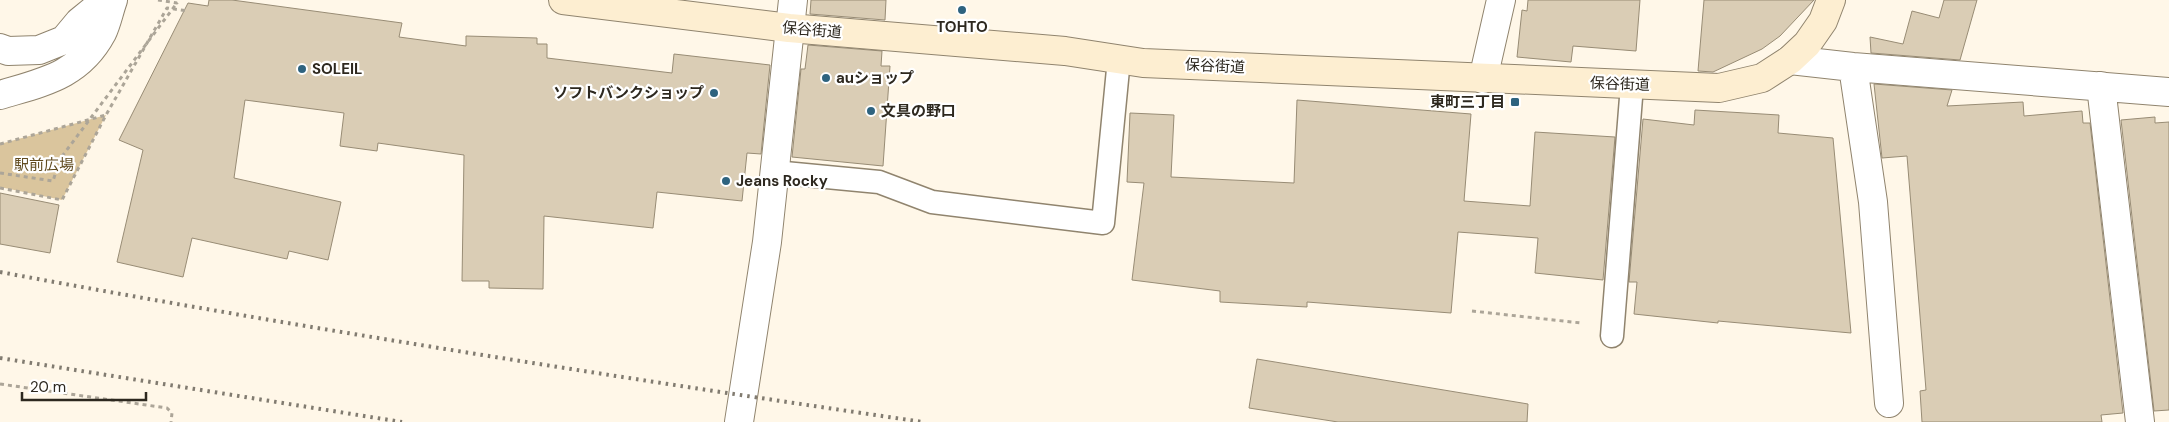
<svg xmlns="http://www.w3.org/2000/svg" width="2169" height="422" font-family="'DM Sans','Noto Sans JP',sans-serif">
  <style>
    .green { fill: #dac59d }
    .building { fill: #dacdb5; stroke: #988c75 }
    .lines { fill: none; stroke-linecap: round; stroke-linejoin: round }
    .lane-casing { stroke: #90846e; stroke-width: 25 }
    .street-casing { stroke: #90846e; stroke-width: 30 }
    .secondary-casing { stroke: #90846e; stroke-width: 30 }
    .path { stroke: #aca598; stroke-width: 3; stroke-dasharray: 4 4; stroke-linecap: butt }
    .lane { stroke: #fff; stroke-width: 22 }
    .street { stroke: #fff; stroke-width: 28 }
    .secondary { stroke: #fdeed1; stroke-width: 28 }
    .rail { stroke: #817b70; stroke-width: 4; stroke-dasharray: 2.5 5; stroke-linecap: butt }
    .path-bridge { stroke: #aca598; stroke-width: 3; stroke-dasharray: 4 4; stroke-linecap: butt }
    .poi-dot { fill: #2e637f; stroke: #fff; stroke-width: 2 }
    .labels { text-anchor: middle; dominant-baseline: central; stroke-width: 4.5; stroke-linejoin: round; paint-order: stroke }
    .poi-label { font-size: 15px; font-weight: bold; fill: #2d281f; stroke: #fff; text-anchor: start }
    .street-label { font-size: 15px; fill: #2d281f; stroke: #fff }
    .park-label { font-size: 15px; fill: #614b1f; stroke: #fff }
  </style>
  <rect width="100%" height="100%" fill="#fff7e8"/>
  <path class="green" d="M106,115l-44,85 -62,-13v-43z"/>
  <path class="building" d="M209,0h23l170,23 -3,14 67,9v-10l71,2v6h10v14l125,15 2,-19 96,11 -9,89 -14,-1 -5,48 -85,-9 -4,36 -109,-12 -1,73 -54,-1v-7h-27l2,-126 -86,-12 -1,8 -37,-5 4,-33 -99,-13 -11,78 107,24 -13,58 -39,-9 -2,8 -95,-21 -9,39 -66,-15 26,-112 -24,-10 69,-137 20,3z
    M811,0h75l-1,20 -75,-6z
    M1528,0h112l-4,51 -63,-5 -2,16 -54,-5 5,-47 5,1z
    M1704,0h110l-34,36 -18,13 -49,23 -15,-1z
    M1944,0h33l-17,60 -89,-7 -1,-16 33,7 9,-33 27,7z
    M808,45l74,6 -1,15h9l-7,100 -91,-9 9,-88h4z
    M1874,84l78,6 -5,16 76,-4 1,14 58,-5 1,12h7l33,290 -22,2 1,7h-180l-2,-31 6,-1 -19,-234 -25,2z
    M1297,100l174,14 -7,87 66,5 5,-74 80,5 -12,143 -68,-7 3,-35 -80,-6 -7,81 -144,-11v5l-87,-5v-11l-88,-11 12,-97 -17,-1 3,-69 44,2 -3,62 123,6z
    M1695,110l84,5 -1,18 55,5 18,195 -133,-12v2l-84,-9 3,-32h-8l14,-163 51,6z
    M2155,117v6l14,-1v288l-15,1 -33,-291z
    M0,193l59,12 -9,48 -50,-9z
    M1257,359l271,45 -1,18h-189l-89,-14z"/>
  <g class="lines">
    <g class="lane-casing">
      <path id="lane" d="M774,172l105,10 53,20 171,21 16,-164
        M1612,336l20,-251"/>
    </g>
    <g class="street-casing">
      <path id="street" d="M0,48l8,3 31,-1 25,-10 15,-18 27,-22
        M1790,60l63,7 316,25
        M1853,67l20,135 16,201
        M1483,79l18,-79
        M2101,86l39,336
        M0,95c43,-13 79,-19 102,-62 5,-10 7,-22 11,-33
        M739,422l28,-180 26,-242"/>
    </g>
    <g class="secondary-casing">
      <path id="secondary" d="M563,0l226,28 276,23 78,12 576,25 43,-10 28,-18 17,-16 16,-23 8,-21"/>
    </g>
    <path class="path" d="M158,0l19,3 2,-3
      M0,173l53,8 7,-22 117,-156
      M1472,311l109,12
      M0,384l167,24 5,5 -1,9"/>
    <use href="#lane" class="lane"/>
    <use href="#street" class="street"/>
    <use href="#secondary" class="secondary"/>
    <path class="rail" d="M0,272c307,57 614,105 923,150
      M0,358l402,64"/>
    <path class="path-bridge" d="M0,144l106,-29
      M0,188l62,12 44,-85 61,-107 21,3"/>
  </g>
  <g class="poi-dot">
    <circle cx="962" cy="10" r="5"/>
    <circle cx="302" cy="69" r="5"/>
    <circle cx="826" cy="78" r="5"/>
    <circle cx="714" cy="93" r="5"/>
    <rect x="1510" y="97" width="10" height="10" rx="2.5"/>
    <circle cx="871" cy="111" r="5"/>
    <circle cx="726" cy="181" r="5"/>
  </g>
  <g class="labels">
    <g class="poi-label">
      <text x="962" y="27" text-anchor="middle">TOHTO</text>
      <text x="312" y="69">SOLEIL</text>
      <text x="836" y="78">auショップ</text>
      <text x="704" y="93" text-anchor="end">ソフトバンクショップ</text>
      <text x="1505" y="102" text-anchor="end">東町三丁目</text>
      <text x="881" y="111">文具の野口</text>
      <text x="736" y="181">Jeans Rocky</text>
    </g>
    <g class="street-label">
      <text transform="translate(812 30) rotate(5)">保谷街道</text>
      <text transform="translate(1215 66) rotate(3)">保谷街道</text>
      <text transform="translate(1620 84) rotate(2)">保谷街道</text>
    </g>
    <g class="park-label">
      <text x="44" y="165">駅前広場</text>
    </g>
  </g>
  <path d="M22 392v8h124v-8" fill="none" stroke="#2d281f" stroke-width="2.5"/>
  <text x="30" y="392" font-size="15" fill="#2d281f" stroke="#ffffff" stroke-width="4" paint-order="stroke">20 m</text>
</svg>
